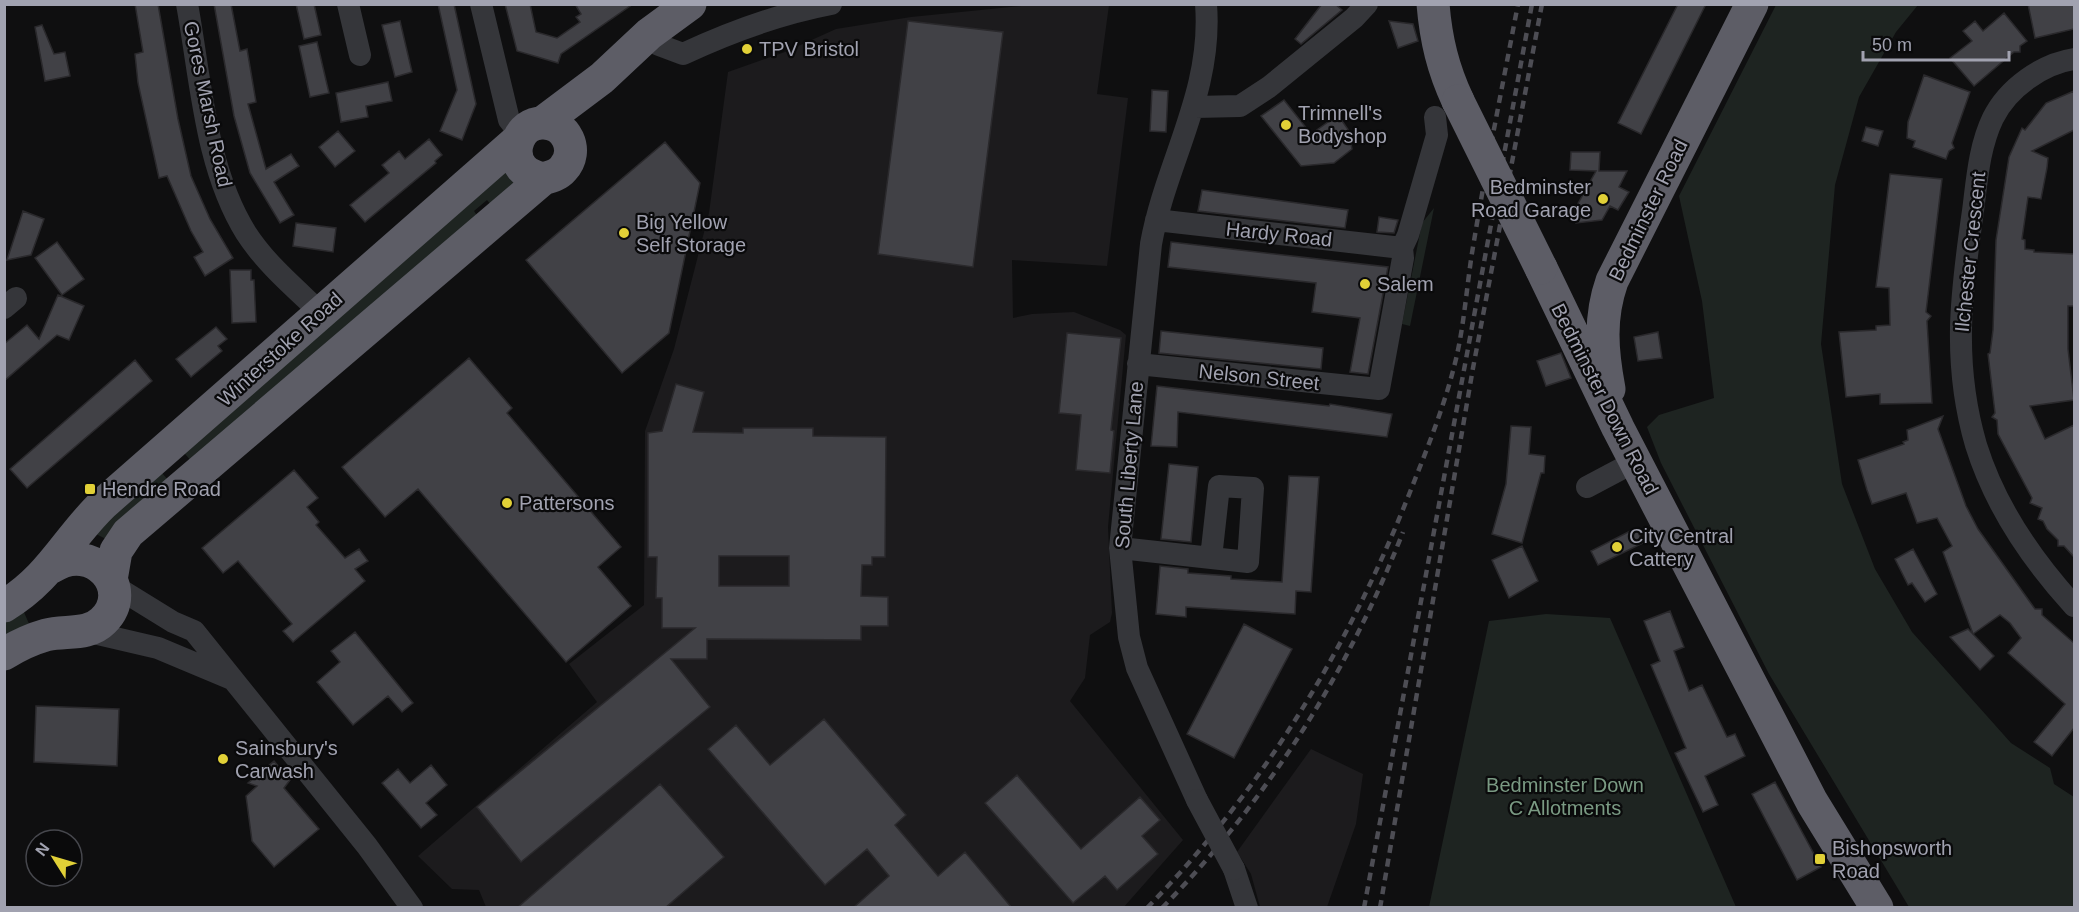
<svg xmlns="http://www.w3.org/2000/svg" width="2079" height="912" font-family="Helvetica,sans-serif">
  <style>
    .built { fill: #1c1b1d }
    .green { fill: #1e2421 }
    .building { fill: #414146; stroke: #2a292c; stroke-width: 1.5; fill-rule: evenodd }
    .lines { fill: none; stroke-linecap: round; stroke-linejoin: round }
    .minor { stroke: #35363a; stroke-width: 22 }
    .highway { stroke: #5d5d66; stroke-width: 33 }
    .rail { stroke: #4d4d54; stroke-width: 4.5; stroke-dasharray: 8 6; stroke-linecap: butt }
    .minor-bridge { stroke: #35363a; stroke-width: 22 }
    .highway-bridge { stroke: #5d5d66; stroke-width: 33 }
    .poi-dot { fill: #e1d037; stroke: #0a0a0b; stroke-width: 2 }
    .labels { text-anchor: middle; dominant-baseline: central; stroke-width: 4.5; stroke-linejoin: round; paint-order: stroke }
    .poi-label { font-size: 20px; fill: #a1a2b0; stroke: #0a0a0b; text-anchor: start }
    .street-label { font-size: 20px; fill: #a1a2b0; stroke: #0a0a0b }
    .park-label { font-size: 20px; fill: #7a9a83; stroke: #0a0a0b }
  </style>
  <rect width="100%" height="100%" fill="#0f0f10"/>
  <path class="built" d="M1031,5h78l-12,89 31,4 -21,168 -95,-6 1,58 19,-4 42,-2 46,18 6,5 -18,192 4,86 -2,9 -20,13 -5,43 -15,23 113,139 -60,68 -637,-1 -7,-17 -27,-1 -34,-33 179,-154 -28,-38 75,-59 1,-174 29,-82 35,-136 19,-141 57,-20 51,-23 75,-12z
    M1311,749l52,25 -7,50 -29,83h-67l-9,-33 -14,-22z"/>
  <path class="green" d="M1776,5h142l-22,27 -37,65 -24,88 -14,159 21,140 33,85 37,63 99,111 39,25 4,16 20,13v110h-165l-140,-233 -108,-211 -14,-36 12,-12 55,-17 -12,-97 -23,-105z
    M507,167l12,14 -28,24 -4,-5 -13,11 4,6 -286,245 -13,-15z
    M1434,208l-24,118 -8,-2 20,-101z
    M157,467l11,13 -62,59 -12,-6z
    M23,610l7,16 -25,17v-23z
    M1546,614l64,4 126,289h-307l60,-286z"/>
  <path class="building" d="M135,4h23l20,115 13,57 19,43 23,39 -28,18 -11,-19 9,-5 -12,-21 -24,-55 -8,2 -21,-95 -3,-29 8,-2z
    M214,4h17l9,47 7,-2 9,53 -8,2 18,65 25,-15 8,12 -25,16 20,33 -14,8 -30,-50 -16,-57z
    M296,4h18l7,31 -17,4z
    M438,4h16l22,100 -14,36 -22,-9 17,-41z
    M505,4h25l6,28 21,6 23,-16 -4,-5 5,-3 -6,-10h58l-72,50 -3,9 -41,-12z
    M1322,4h13l7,6 -41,34 -6,-5z
    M1678,4h28l-65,130 -23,-11z
    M2028,4h46v25l-39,9z
    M2004,13l23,28 -7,5v6h-6l-40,34 -24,-28 22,-17 -9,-10 12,-10 8,10z
    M400,21l12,51 -17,5 -13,-52z
    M908,21l95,11 -30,235 -95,-13z
    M1389,21l24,3 5,17 -20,7z
    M42,25l12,29 11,-2 5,24 -25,5 -10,-54z
    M317,42l12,51 -19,4 -11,-51z
    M1924,75l46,17 -18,51 2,5 -5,3 -3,8 -33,-12 2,-6 -8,-3 1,-16z
    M388,82l4,19 -26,5 2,11 -27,5 -5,-29z
    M1152,90l16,1 -2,41 -16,-1z
    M2074,91v39l-42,21 16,7 -1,10 -6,31 -13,-2 -6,42 3,1v9l9,1v2l40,2v52h-6v43l6,51 -44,6 15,33 29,-14v132l-10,-11h-6v-6l-11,-11 -4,-8 -5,-2 4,-11 -12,-5 2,-5 -34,-64 -1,-14 -5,-3 3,-4 -7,-59 2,-1 3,-23 3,-90 13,-83 13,-29 3,2 21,-27z
    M1284,100l27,34 27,-19 18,26 -5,3 1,5 -18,14 -33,3 -40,-50z
    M1866,127l17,4 -5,15 -16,-5z
    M338,131l17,20 -20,16 -16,-20z
    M429,139l13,16 -7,6 1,2 -71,59 -15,-17 39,-32 -7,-8 17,-14 6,8z
    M665,142l35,41 -31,150 -47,40 -96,-113z
    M1571,152h29l-1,19h28l-8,16 10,5 -11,18 -8,-4 -8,14 -26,3 -1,-14 21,-38 -26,-1z
    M1890,174l52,5 -16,133 5,4 -4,5 5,82 -52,1v-10l-34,3 -7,-65 37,-2v-4l14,-1 -1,-37 -13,-1z
    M1202,190l146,20 -3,18 -147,-17z
    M23,211l21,8 -13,36 -24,5z
    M1379,217l19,3 -4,13 -17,-1z
    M296,223l40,5 -3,24 -40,-6z
    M57,242l27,37 -22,16 -27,-37z
    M1171,242l217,25 -20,107 -18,-2 10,-54 -48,-6 4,-29 -148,-16z
    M230,270h21v10h3l2,42 -24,1z
    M58,295l26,11 -15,34 -12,-5 -53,46v-37l23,-19 12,14z
    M216,327l11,12 -9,7 4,5 -31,26 -15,-18z
    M1161,331l162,17 -2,21 -162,-16z
    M1658,332l4,26 -24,3 -4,-24z
    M1067,333l54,5 -10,92 3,1 -4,42 -34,-3 5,-55 -22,-2z
    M1561,353l10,25 -25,8 -9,-25z
    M469,358l43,50 -5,5 114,134 -23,20 33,39 -65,56 -148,-173 -33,28 -43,-50z
    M135,360l17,21 -125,107 -17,-19z
    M676,384l28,8 -11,40 50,1v-5h70v8l73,1 -1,120h-13v8h-10l-1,31 27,1v29h-27v14l-154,-1v20h-36l39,48 -189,155 -44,-55 218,-179h-33v-30h-6l1,-41h-9v-124l14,-2zM719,556h70v30h-70z
    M1157,386l172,20 1,-2 62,10 -5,23 -209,-25 -1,35 -26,-1z
    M1943,416l-5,13 28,77 12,23 57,80h7v6l32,28v85l-22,28 -18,-14 31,-38 -57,-51 13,-15 -11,-15 -10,-8 -27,19 21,22 -14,14 -30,-33 18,-8 5,5 -30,-82 9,-6 -15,-28 -20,5 -11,-30 -34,11 -5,-14 -9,-30 46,-16 -1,-2 5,-2 -1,-10z
    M1511,426l20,1 -2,27 16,2 -1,17h-3l-19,70 -30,-9 14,-50z
    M1169,464l29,3 -7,75 -30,-3z
    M294,470l24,28 -11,9 12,15 -3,3 29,33 14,-9 9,12 -13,8 10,12 -72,61 -10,-11 9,-7 -54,-63 -15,12 -21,-25z
    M1289,476l30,1 -8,115 -15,-1 -1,23 -109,-7v10l-30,-3 4,-48 28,3v4l43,3v3l51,3z
    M1636,528l7,15 -45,22 -7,-14z
    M1522,546l16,35 -29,17 -17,-38z
    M1913,549l24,45 -12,8 -13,-19 -4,2 -13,-26z
    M1670,611l14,36 -10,4 15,40 13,-6 25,52 8,-3 10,22 -40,20 13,29 -15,7 -28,-59 11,-5 -35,-83 9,-4 -16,-40z
    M1244,624l48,25 -58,109 -47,-24z
    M355,632l58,71 -11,9 -14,-16 -35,29 -36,-43 23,-20 -9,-11z
    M36,706l83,3 -2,57 -83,-4z
    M824,719l82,96 -11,10 43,51 27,-24 47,56h-159l36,-32 -22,-27 -42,36 -117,-136 28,-24 34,40z
    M274,761l16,19 -6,8 35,41 -45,38 -22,-26 -6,-45 11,-10 -9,-3z
    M431,765l16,20 -21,18 11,12 -16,13 -39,-45 16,-14 12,14z
    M1017,775l64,74 59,-52 20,23 -18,16 16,18 -41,36 -12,-14 -32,27 -88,-100z
    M1775,782l46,85 -24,13 -45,-86z
    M660,784l64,73 -59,51h-148z"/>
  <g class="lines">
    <path class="minor" d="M187,4c14,76 18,163 59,229 20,31 49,55 75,80
      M348,4l12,51
      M481,4l28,116 12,15
      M649,34l10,11 24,9c47,-22 96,-40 148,-50
      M2074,59c-32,5 -66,29 -81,59 -14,29 -16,62 -20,93 -12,82 -21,152 3,234 19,61 55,114 98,161
      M1195,107l45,-1 29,-19 85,-69 13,-14
      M1156,220l246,28
      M4,308l12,-10
      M1138,364l241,25 24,-131 -1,-10 6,-13 29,-100 -2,-18
      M1587,487l49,-26
      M1120,548l128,14 5,-74 -34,-2 -8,72
      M113,585l60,37 21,9 173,215 45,62
      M85,631l73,17 74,31
      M1197,800l-60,-132 -8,-31 -9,-89 31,-304c15,-83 62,-151 55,-240
      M1234,869l13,39"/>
    <path class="highway" d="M1433,4c3,36 10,65 25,97
      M542,123l60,-45 47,-44 41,-30
      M1541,268l77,160 194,374 65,106
      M1609,389c-7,-38 -10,-71 3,-108l140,-277
      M111,580l5,-29 12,-18 415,-354c7,-2 15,-4 20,-10 17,-18 3,-47 -21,-46 -23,0 -33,29 -20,45 5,6 13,9 21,11
      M4,606c47,-28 63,-68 100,-103l414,-363
      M4,654c13,-8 28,-15 42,-19 19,-5 42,1 57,-14 33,-32 -10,-81 -51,-54"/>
    <path class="rail" d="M1147,908c118,-121 201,-260 263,-416 17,-43 35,-87 46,-133 9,-38 11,-79 18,-118 13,-79 29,-158 44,-237
      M1162,908c106,-108 186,-236 241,-376
      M1364,908l168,-904
      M1380,908l93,-540 69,-364"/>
    <path class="minor-bridge" d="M1197,800l37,69"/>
    <path class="highway-bridge" d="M1458,101l83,167"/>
  </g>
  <g class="poi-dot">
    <circle cx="747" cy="49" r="6"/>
    <circle cx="1286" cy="125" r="6"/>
    <circle cx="1603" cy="199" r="6"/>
    <circle cx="624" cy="233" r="6"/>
    <circle cx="1365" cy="284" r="6"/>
    <rect x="84" y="483" width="12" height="12" rx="3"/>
    <circle cx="507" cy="503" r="6"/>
    <circle cx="1617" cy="547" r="6"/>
    <circle cx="223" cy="759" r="6"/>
    <rect x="1814" y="853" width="12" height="12" rx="3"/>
  </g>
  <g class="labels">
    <g class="poi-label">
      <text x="759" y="49">TPV Bristol</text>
      <text x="1298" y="113">Trimnell's<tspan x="1298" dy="23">Bodyshop</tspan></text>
      <text x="1591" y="187" text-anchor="end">Bedminster<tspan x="1591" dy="23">Road Garage</tspan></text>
      <text x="636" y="222">Big Yellow<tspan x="636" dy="23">Self Storage</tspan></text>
      <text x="1377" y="284">Salem</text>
      <text x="102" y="489">Hendre Road</text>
      <text x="519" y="503">Pattersons</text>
      <text x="1629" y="536">City Central<tspan x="1629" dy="23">Cattery</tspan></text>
      <text x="235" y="748">Sainsbury's<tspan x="235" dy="23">Carwash</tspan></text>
      <text x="1832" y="848">Bishopsworth<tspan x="1832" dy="23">Road</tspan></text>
    </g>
    <g class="street-label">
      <text transform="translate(208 104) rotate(78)">Gores Marsh Road</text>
      <text transform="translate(1648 210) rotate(-64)">Bedminster Road</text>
      <text transform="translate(1279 234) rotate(6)">Hardy Road</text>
      <text transform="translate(1970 252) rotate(-84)">Ilchester Crescent</text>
      <text transform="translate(280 349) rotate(-42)">Winterstoke Road</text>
      <text transform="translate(1259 377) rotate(6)">Nelson Street</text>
      <text transform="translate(1605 399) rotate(63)">Bedminster Down Road</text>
      <text transform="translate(1129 465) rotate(-85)">South Liberty Lane</text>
    </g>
    <g class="park-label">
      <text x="1565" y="785">Bedminster Down<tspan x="1565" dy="23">C Allotments</tspan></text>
    </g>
  </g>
  <rect width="2079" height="912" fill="none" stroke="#a1a2b0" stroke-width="12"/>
  <g transform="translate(54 858) rotate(307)"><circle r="28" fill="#0a0a0b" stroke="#46474d" stroke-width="1.5"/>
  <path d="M0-4.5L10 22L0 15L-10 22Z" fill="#e1d037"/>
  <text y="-9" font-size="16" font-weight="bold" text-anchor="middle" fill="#a1a2b0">N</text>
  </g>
  <path d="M1863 51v9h146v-9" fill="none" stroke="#a1a2b0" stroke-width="3"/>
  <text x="1872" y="51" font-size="18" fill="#a1a2b0" stroke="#0a0a0b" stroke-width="4.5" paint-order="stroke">50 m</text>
</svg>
